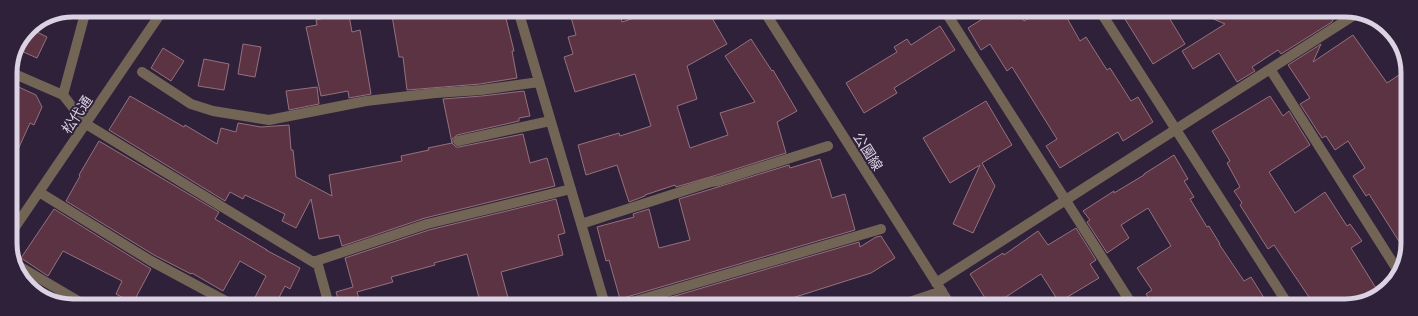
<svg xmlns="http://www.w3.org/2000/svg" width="1418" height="316" font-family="Georgia,'Noto Sans JP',serif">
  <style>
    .building { fill: #5c3343; stroke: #95717e }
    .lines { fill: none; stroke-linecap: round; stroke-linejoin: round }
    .minor { stroke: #736556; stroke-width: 10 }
    .labels { text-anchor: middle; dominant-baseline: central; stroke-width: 4; stroke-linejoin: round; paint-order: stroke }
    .street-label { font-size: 14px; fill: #dbd2e3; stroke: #2f213a }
    .rim { fill: none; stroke: #dbd2e3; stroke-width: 5 }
  </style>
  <rect width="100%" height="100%" fill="#2f213a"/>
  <path class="building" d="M320,10h28l4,22 8,-2 11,64 -22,4 -1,-7 -27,5 -15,-69 11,-2 -1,-5 5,-1z
    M391,10h113l10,41h-2l5,27 -37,6 -73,6 -4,-33h-4z
    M569,10h50l3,12 34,-11h52l19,33 -40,22 10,33 -20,7 13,42 38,-13 -8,-22 35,-11 -30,-46 26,-17 21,32 1,-1 24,41 -20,11 9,31 -69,22 -41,12 -1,-2 -30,10v1l-16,6 -12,-37 -31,10 -8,-30 41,-12 1,3 31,-10 -16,-52 -60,18 -11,-35 9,-3 -5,-17 8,-2z
    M995,11h22l7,10 18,-10h21l17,30 6,-4 21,33 3,-2 21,33 7,-4 15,25 -30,19 -5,-9 -58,36 -14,-22 11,-7 -45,-72 -5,4 -17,-27 -9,6 -13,-22z
    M1120,11h45l20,33 -32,20z
    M1195,11h142l-5,11 -51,32 -3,-4 -26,17 3,4 -18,11 -18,-29 -26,16 -11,-18 43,-27z
    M940,26l15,24 -61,38 3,5 -33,20 -18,-30 51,-31 -3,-5 13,-8 4,6z
    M29,28l18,9 -10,21 -18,-8z
    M1353,35l34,48 12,-8 8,12v167l-38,-60 -3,2 -13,-20 12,-8 -17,-27 -13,9 -9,-14 -4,2 -22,-34 10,-6 -22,-33 33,-21 -8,18z
    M243,44l18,3 -6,30 -17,-3z
    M163,48l21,13 -13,20 -20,-13z
    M204,59l25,5 -5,26 -26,-4z
    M10,83l26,12 6,12 -8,18 -4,-2 -19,42z
    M317,87l2,17 -30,6 -3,-19z
    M524,91l6,25 -11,2v3l-62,14 -5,4v4l4,4h3l64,-13 7,29 17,-5 8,28 -130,32 -83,28 -3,-11 -20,4 -8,-40 -15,29 -14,-7 3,-7 -40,-19 -2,4 -13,-7 -5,9 -116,-71 21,-34 54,31 1,-2 32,19 4,-16 15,4 2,-9 23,4 28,-2 2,25h2l3,27 36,19 -3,-21 73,-14 -1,-5 28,-6 -1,-2 24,-5 -9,-44 39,-3z
    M1270,96l13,20 6,-5 21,34 -41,27 26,41 30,-21 22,34 3,-2 12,17 -11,7 28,45 -30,13h-34l-41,-61 -6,4 -28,-44 2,-2 -8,-12 6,-4 -13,-24 3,-2 -18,-30z
    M986,101l26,44 -30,18 13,23 -22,47 -20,-9 27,-59 -30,18 -27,-45z
    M99,141l120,71 -4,7 52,31h-1l34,18 -10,21 -5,-3 -10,19h-24l15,-29 -26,-15 -17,30 -31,-18 -1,1 -37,-19 -88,-54 14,-25 -1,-1z
    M1174,155l14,24 -4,2 10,16 -4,2 17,28 2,-1 11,18h-1l25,37 7,-4 18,29h-115l-8,-12 6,-4 -15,-22 34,-22 -23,-38 -27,17 8,13 -22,15 -20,-31 3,-2 -7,-9 31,-20v2l30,-18v-1z
    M820,159l12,39 13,-4 10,36 -235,69 -11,-39 -3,1 -9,-34 37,-10 -1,-3 16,-5 10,39 31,-8 -11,-41 110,-34 1,3z
    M556,199l9,34 -7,2 5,20 -62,17 9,33h-29l-14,-51 -33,9 1,2 -44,12 2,5 -36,10 4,13h-21l-4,-13 17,-5 -8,-29 84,-28z
    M54,209l97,60 -18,34 -17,-9 6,-13 -59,-30 -15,25 -27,-18z
    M1076,228l20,32 -6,4 9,14 -40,24 -18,-28 -49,32h-2l-20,-32 33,-21 1,2 34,-24 10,14z
    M881,236l14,22 -24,15 -101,32h-126l215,-63 1,5 16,-10z"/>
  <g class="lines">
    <path class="minor" d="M86,10l-23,85 23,29 232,141 11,40
      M518,10l87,295
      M764,11l187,295
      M945,11l188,295
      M1100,11l189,295
      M1388,28l5,7
      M1270,69l128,202
      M10,72l53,23
      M142,72l49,32 22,7 56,9 97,-19 69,-8 46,-3 58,-8
      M458,141l92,-20
      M39,192l112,69 82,44
      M581,224l130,-42 7,-1 110,-35
      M11,233l152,-223
      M313,262l114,-38 144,-35
      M17,265l68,40
      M936,283l423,-271
      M622,305l259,-76
      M898,306l44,-15"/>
  </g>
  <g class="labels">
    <g class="street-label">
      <text transform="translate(76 114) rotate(-56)">松代通</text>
      <text transform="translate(869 151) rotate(58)">公園線</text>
    </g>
  </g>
  <path d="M0 0H1418V316H0ZM73 17H1345A56 56 0 0 1 1401 73V243A56 56 0 0 1 1345 299H73A56 56 0 0 1 17 243V73A56 56 0 0 1 73 17Z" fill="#2f213a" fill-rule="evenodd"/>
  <path class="rim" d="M73 17H1345A56 56 0 0 1 1401 73V243A56 56 0 0 1 1345 299H73A56 56 0 0 1 17 243V73A56 56 0 0 1 73 17Z"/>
</svg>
